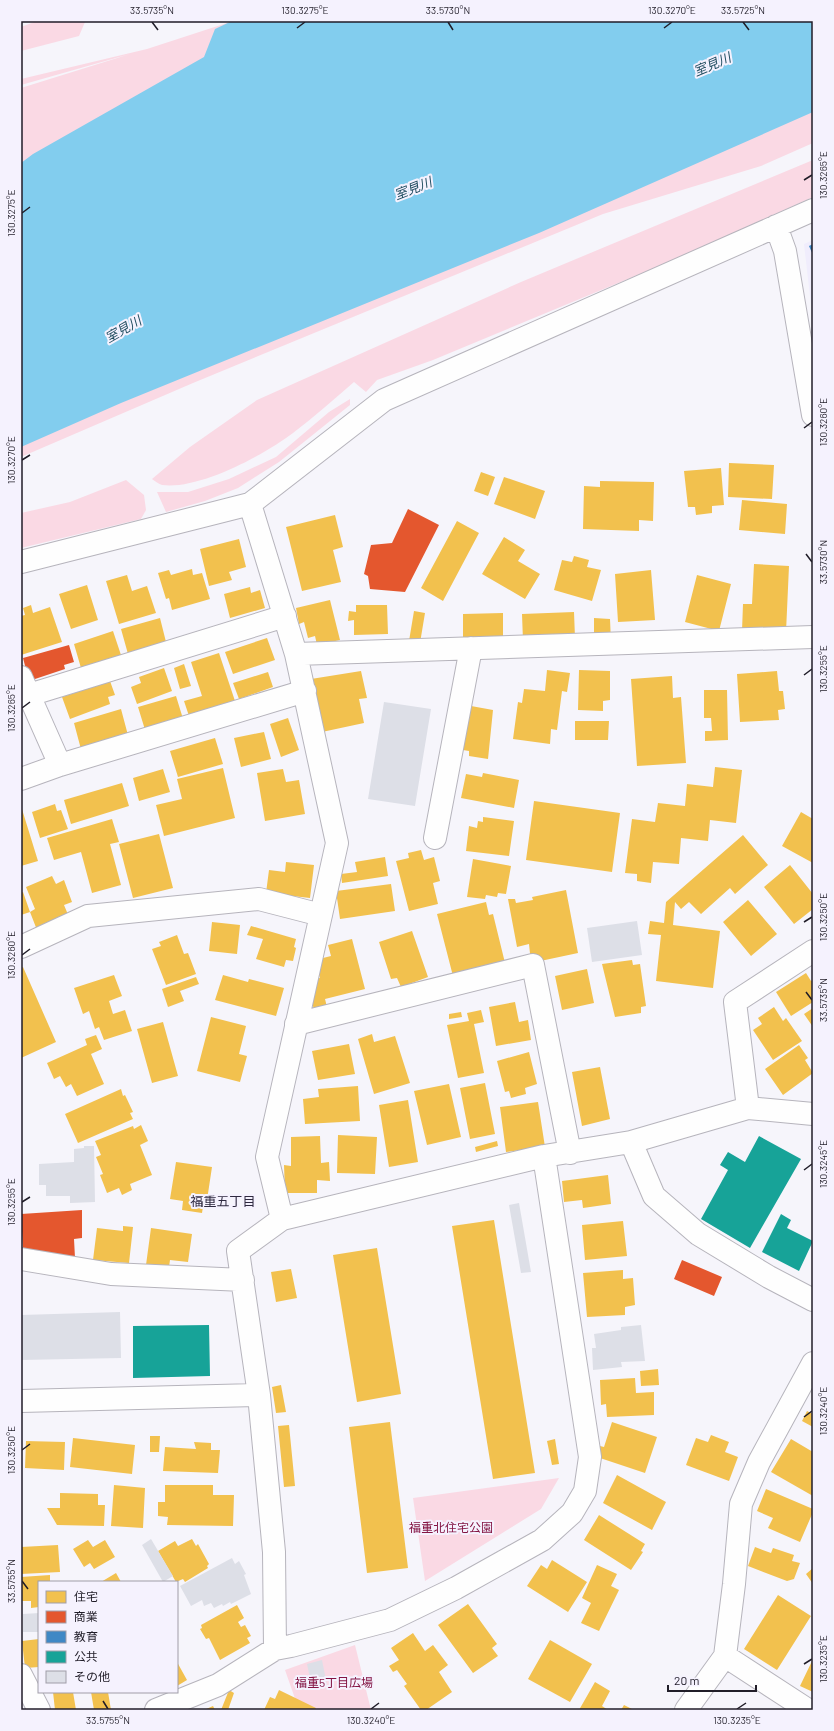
<svg xmlns="http://www.w3.org/2000/svg" width="834" height="1731" font-family="Barlow,'Noto Sans JP',sans-serif">
  <style>
    .built { fill: #f0edfc }
    .green { fill: #fad9e4 }
    .water { fill: #82cdee }
    .homes { fill: #f2c14e }
    .shops { fill: #e4572e }
    .schools { fill: #3f88c5 }
    .public { fill: #17a398 }
    .building { fill: #dddfe7 }
    .lines { fill: none; stroke-linecap: round; stroke-linejoin: round }
    .minor-casing { stroke: #b6b4bc; stroke-width: 24 }
    .minor { stroke: #fefefe; stroke-width: 22 }
    .ticks { fill: none; stroke: #201d28; stroke-width: 1.5 }
    .labels { text-anchor: middle; dominant-baseline: central; stroke-width: 4; stroke-linejoin: round; paint-order: stroke }
    .park-label { font-size: 12px; fill: #831443; stroke: #f5f2fe }
    .water-label { font-size: 13px; font-style: italic; fill: #204d60; stroke: #f5f2fe }
    .neighbourhood-label { font-size: 13px; fill: #2e293f; stroke: #f5f2fe }
    .neatline { fill: none; stroke: #201d28; stroke-width: 1.5 }
    .ticks-label { font-size: 10px; text-anchor: middle; fill: #201d28 }
  </style>
  <rect width="100%" height="100%" fill="#f6f5fb"/>
  <path class="built" d="M813,240v82l-9,-78z"/>
  <path class="green" d="M37,21h47l1,1 -6,14 -58,15v-24z
    M233,21h40l-252,157v-90l109,-34 -109,31v-6l126,-30z
    M813,110v33l-52,23 -158,48 -410,169 -172,74v-45z
    M813,160v37l-137,62 -243,101 -56,20 -11,12 -12,-10c-20,17 -40,35 -61,51 -29,22 -94,57 -131,52 -3,-1 -7,-4 -10,-6l38,-32 67,-47 264,-118z
    M350,399v6l-71,57 -41,26 -33,13 -39,11 -9,-20h31l41,-13 47,-22 53,-45z
    M126,480l18,15 2,15 -5,9 -120,29v-35l49,-11z
    M559,1478l-18,31 -116,72 -12,-83z
    M355,1645l16,65h-72l-14,-40z"/>
  <path class="water" d="M232,21h581v91l-274,121 -418,170 -100,44v-284l12,-9 171,-97 11,-28z"/>
  <path class="homes" d="M729,463l45,2 -2,34 -44,-2z
    M721,468l3,37 -12,1v7l-16,2 -1,-8h-7l-4,-36z
    M481,472l14,5 -7,19 -14,-5z
    M504,477l41,14 -10,28 -41,-15z
    M600,481l54,1 -1,39 -14,-1v11l-56,-2 1,-43 16,1z
    M742,500l45,4 -2,30 -46,-4z
    M335,515l8,32 -10,3 8,32 -39,9 -16,-64z
    M457,521l22,12 -36,68 -22,-13z
    M504,537l21,13 -7,11 22,13 -15,25 -43,-25z
    M239,539l7,28 -17,5 3,8 -23,6 -9,-37z
    M574,556l15,4 -2,7 14,3 -9,31 -38,-11 8,-30 10,2z
    M754,564l35,2 -3,66 -44,-1 1,-27h9z
    M192,569l1,6 9,-2 8,26 -38,11 -3,-12 -3,1 -8,-26 11,-3 2,5z
    M651,570l4,50 -37,2 -3,-48z
    M127,575l5,16 15,-5 9,27 -37,11 -13,-43z
    M697,575l34,9 -12,47 -34,-9z
    M87,585l11,35 -27,9 -12,-35z
    M250,587l1,6 9,-3 5,18 -35,10 -6,-24z
    M330,600l10,40 -23,5 -2,-9 -7,2 -4,-16 -5,2 -3,-16z
    M31,605l2,8 17,-6 12,35 -41,13v-39l4,-1 -2,-7z
    M356,605h31l1,29 -34,1v-15l-6,1 1,-10 7,1z
    M414,611l11,2 -5,30 -11,-2z
    M574,612l1,26 -52,3 -1,-27z
    M503,613v26l-40,1v-26z
    M160,618l6,24 -38,12 -7,-25z
    M594,618l16,1 1,23h-17z
    M113,631l8,24 -40,13 -7,-24z
    M267,638l8,22 -42,14 -8,-22z
    M219,653l16,48 -46,15 -5,-15 18,-5 -11,-34z
    M184,664l7,22 -11,3 -6,-21z
    M164,668l8,23 -35,13 -6,-17 10,-4 -2,-6z
    M547,670l23,3 -3,19 -5,-1 -5,39 -6,-1 -1,15 -37,-5 5,-37 4,1 2,-14 21,2z
    M579,670l31,1v29l-7,1v10l-25,-1z
    M361,671l6,27 -8,1 5,24 -42,9 -11,-53z
    M777,671l2,20h4l2,18 -7,1 1,10 -39,2 -3,-48z
    M268,672l5,15 -34,12 -6,-16z
    M672,676l1,22 8,-1 5,66 -49,3 -6,-87z
    M110,681l5,14 -7,2 2,7 -40,15 -8,-22z
    M704,690h23l1,50 -23,1v-10h7l-1,-13h-7z
    M176,696l8,26 -38,11 -8,-26z
    M471,706l22,4 -5,49 -19,-3v-5l-6,-1z
    M121,709l8,30 -47,14 -8,-30z
    M288,718l11,32 -18,7 -11,-33z
    M575,721h34l-1,19h-33z
    M264,732l7,27 -30,8 -7,-29z
    M215,738l8,26 -45,13 -8,-26z
    M715,767l27,3 -6,53 -26,-3 -2,21 -27,-3 -2,26 -26,-2 -2,21 -14,-2v-7l-12,-1 7,-54 23,3 3,-19 27,3 2,-22 26,3z
    M223,768l12,50 -71,18 -8,-31 26,-6 -5,-20z
    M163,769l7,23 -31,9 -6,-23z
    M283,769l3,13 13,-2 6,34 -40,7 -8,-48z
    M483,773l36,7 -5,28 -53,-10 5,-24 16,3z
    M122,783l7,23 -58,18 -7,-24z
    M534,801l86,12 -8,59 -86,-12z
    M55,804l2,7 4,-1 7,19 -28,9 -8,-26z
    M21,806l17,55 -17,5z
    M801,812l12,7v44l-31,-17z
    M483,817l31,4 -5,35 -43,-5 3,-25 8,2 1,-7 5,1z
    M112,819l7,23 -9,2 11,41 -29,8 -11,-41 -27,8 -7,-22z
    M159,834l14,54 -40,10 -14,-54z
    M743,835l25,30 -33,29 -5,-6 -29,26 -12,-12 -8,7 -6,-7 -2,23 47,6 -7,57 -57,-7 5,-46 -13,-1 2,-13 14,2 2,-21z
    M421,850l3,10 10,-3 6,24 -7,2 5,21 -29,7 -13,-50 13,-3 -1,-5z
    M385,857l3,19 -46,7 -1,-9 16,-2 -2,-10z
    M473,859l38,7 -5,28 -8,-1 -1,4 -11,-2 -1,4 -18,-2z
    M286,862l28,3 -4,33 -44,-5 3,-23 16,2z
    M790,865l23,29v15l-19,15 -30,-37z
    M52,876l4,8 8,-4 8,22 -8,3 5,12 -32,13 -7,-18 -9,3v-22l2,-1 7,20 5,-3 -9,-22z
    M391,884l4,27 -55,8 -4,-28z
    M566,890l12,63 -47,10 -2,-19 -12,3 -9,-48h7l1,4 17,-3 -1,-3z
    M748,900l29,34 -26,22 -28,-34z
    M486,902l3,13 4,-1 13,53 -52,13 -17,-66z
    M212,922l28,3 -3,29 -28,-3z
    M251,926l45,13 -2,8 2,1 -3,13 -7,-1 -2,7 -28,-8 7,-20 -16,-4z
    M412,931l16,46 -27,10 -4,-9 -6,1 -12,-37z
    M177,935l7,19 4,-1 8,21 -30,11 -14,-36 9,-3 -2,-4z
    M352,939l13,50 -40,10 3,12 -13,3 -5,-20 6,-2 -3,-13 7,-1 -5,-18 16,-4 -3,-11z
    M632,960l1,5 7,-1 6,42 -5,1v6l-26,4 -13,-53z
    M23,967l33,75 -35,16v-90z
    M587,969l7,34 -32,7 -7,-34z
    M806,973l5,8 2,-1v22l-22,14 -15,-24z
    M114,975l8,21 -13,5 4,13 12,-4 7,21 -28,9 -5,-13 -4,2 -6,-18 -6,3 -9,-26z
    M223,975l25,7 1,-3 35,9 -8,28 -61,-16z
    M196,977l3,7 -19,7 4,10 -16,6 -6,-18z
    M515,1002l4,20 9,-2 3,20 -35,6 -7,-39z
    M774,1007l9,14 3,-3 16,23 -29,19 -20,-30 9,-6 -4,-6z
    M813,1008v19l-9,-13z
    M481,1010l3,12 -10,2 10,49 -26,5 -11,-53 22,-4 -2,-8z
    M461,1012l1,5 -13,2v-5z
    M211,1017l35,9 -7,28 8,2 -7,26 -43,-11z
    M163,1022l15,54 -26,7 -15,-54z
    M372,1034l2,8 21,-6 15,47 -36,11 -16,-55z
    M96,1035l6,14 -11,5 13,30 -27,12 -6,-12 -5,3 -6,-11 -6,3 -7,-16 40,-18 -2,-6z
    M349,1044l6,30 -37,6 -6,-29z
    M799,1045l9,13 -3,2 8,13 -30,22 -18,-26z
    M529,1052l8,32 -12,4 1,6 -15,4 -2,-7 -4,1 -8,-31z
    M600,1067l10,52 -28,7 -10,-54z
    M485,1083l10,51 -25,5 -10,-51z
    M449,1084l12,53 -34,8 -13,-54z
    M358,1086l2,35 -55,3 -2,-25 16,-2 -1,-8z
    M121,1089l2,7 2,-1 8,17 -3,1 3,6 -55,24 -13,-29z
    M408,1100l10,62 -29,5 -10,-62z
    M538,1102l7,45 -39,5 -6,-45z
    M141,1125l7,16 -8,4 12,30 -22,9 2,6 -10,5 -3,-7 -12,5 -7,-18 3,-1 -7,-17 5,-2 -6,-14 38,-15 1,3z
    M338,1135l39,2 -2,37 -38,-1z
    M320,1136l1,27 8,-1 1,19 -13,-1v13h-32l-1,-28 7,1v-29z
    M497,1141l1,5 -22,6 -1,-5z
    M176,1162l36,5 -5,33h-3l-2,13 -20,-3 1,-9 -13,-2z
    M608,1175l3,29 -28,4 -1,-8 -18,2 -2,-21z
    M494,1220l41,253 -42,6 -41,-253z
    M623,1221l4,35 -42,4 -3,-35z
    M123,1226l10,1 -4,36 -36,-3 4,-32 26,3z
    M151,1228l41,6 -4,28 -18,-2 -1,7 -23,-2z
    M377,1248l24,146 -44,8 -24,-147z
    M291,1269l6,29 -21,4 -5,-30z
    M623,1270v9l10,-1 2,27 -10,2v8l-38,2 -4,-44z
    M658,1369l1,16 -18,1 -1,-15z
    M635,1378l1,15 18,-1v23l-47,2 -1,-13 -5,1 -1,-25z
    M281,1385l5,27 -10,1 -4,-26z
    M807,1411l6,3v13l-11,-6z
    M390,1422l18,146 -41,5 -18,-146z
    M612,1422l45,15 -12,36 -48,-16 3,-11 4,1z
    M289,1425l6,61 -11,1 -6,-61z
    M711,1435l18,7 -4,10 13,5 -9,24 -43,-16 10,-27 12,4z
    M150,1436h10l-1,16h-9z
    M73,1438l62,7 -3,29 -62,-7z
    M555,1439l4,25 -7,1 -5,-24z
    M791,1439l22,13v44l-42,-24z
    M26,1441l39,1 -1,28 -39,-2z
    M194,1442l17,1v7h9l-2,23 -55,-2 2,-24 31,2z
    M617,1475l49,27 -14,28 -49,-27z
    M114,1485l31,3 -2,40 -32,-2z
    M165,1485h48v10h21l-1,31 -66,-1 1,-8 -10,-1v-14h7z
    M766,1489l47,20v3l-13,30 -32,-14 5,-10 -16,-7z
    M60,1493l38,1v11h7l-1,21 -47,-1 -10,-17h13z
    M599,1515l46,29 -4,7 2,1 -12,18 -47,-30z
    M192,1539l4,7 2,-2 11,20 -2,2 1,2 -23,14 -2,-3 -7,3 -18,-31 17,-10 3,5z
    M88,1540l5,7 12,-7 10,17 -21,12 -4,-6 -6,4 -11,-18z
    M58,1545l2,27 -39,2v-27z
    M755,1547l16,6 2,-5 21,7 -2,6 8,2 -6,16 -7,2 -39,-15z
    M552,1560l35,22 -19,30 -41,-26 14,-21 6,4z
    M597,1565l20,9 -6,12 8,4 -20,41 -18,-8 10,-20 -9,-5z
    M813,1568v16l-7,-10z
    M116,1573l5,9h-20z
    M50,1575v7h-11v25l-8,1v-7h-10v-24z
    M778,1595l33,21 -34,54 -33,-21z
    M468,1604l29,40 -5,4 6,8 -25,17 -35,-48z
    M237,1605l7,13 -6,4 3,5 4,-2 6,11 -4,2 3,5 -30,17 -11,-22 -3,1 -6,-10 2,-1 -1,-3z
    M413,1633l12,18 8,-6 15,20 -9,7 13,20 -26,18h-5l-17,-24 3,-2 -10,-14 -4,2 -4,-6 10,-6 -8,-12z
    M39,1639v28l-14,1 -3,-27z
    M550,1640l42,24 -22,38 -42,-23z
    M813,1659v33l-13,-6z
    M177,1662l10,18 -10,6z
    M595,1682l15,9 -8,15 6,4h-29z
    M229,1690l5,3 -6,17h-7z
    M279,1690l37,18 -1,2h-51l6,-13 5,2z
    M53,1692h20l3,18h-21z
    M91,1692h17l3,18h-17z
    M624,1705l10,5h-13z
    M213,1706l2,4h-11z"/>
  <path class="shops" d="M408,509l31,16 -34,67 -35,-3 -2,-13 -4,-2 7,-29 21,-2z
    M69,645l5,17 -10,3 1,4 -36,12 -6,-23z
    M82,1210v28l-8,1 1,19 -52,-9 -2,-35z
    M682,1260l40,17 -8,19 -40,-17z"/>
  <path class="schools" d="M813,244v11l-4,-9z"/>
  <path class="public" d="M759,1136l42,23 -51,89 -49,-29 27,-49 -8,-5 8,-13 17,10z
    M781,1214l10,6 -4,8 26,13 -14,30 -37,-19z
    M209,1325l1,51 -77,2v-52z"/>
  <path class="building" d="M384,702l47,7 -16,97 -47,-7z
    M637,921l5,34 -50,7 -5,-34z
    M84,1146h10l1,56 -25,1v-7h-24v-11h-7v-21l35,-2v-13l10,-1z
    M519,1203l12,69 -10,1 -12,-68z
    M120,1312l1,46 -100,2v-45z
    M641,1325l4,36 -24,1 1,5 -29,3 -1,-22h4l-2,-14 27,-4v-3z
    M151,1539l22,37 -10,6 -21,-37z
    M232,1558l3,6 4,-3 7,13 -2,1 7,19 -20,10 -1,-2 -7,4 -1,-2 -8,4 -3,-5 -7,3 -2,-6 -11,6 -11,-20z
    M39,1613v19h-16v-18z
    M322,1660l5,25 -15,3 -5,-24z"/>
  <g class="lines">
    <g class="minor-casing">
      <path id="minor" d="M776,226l9,25 28,164
        M250,504l46,150 517,-17
        M21,562l229,-58 134,-104 429,-190
        M21,677l39,88 245,-74
        M29,695l256,-79
        M21,779l39,-14
        M435,838l36,-190
        M21,947l67,-31 171,-17 62,16
        M296,1024l237,-59 37,188
        M748,1108l-13,-106 78,-51
        M631,1142l23,54 44,38 71,43 44,23
        M282,1219l-15,-62 70,-314 -41,-189
        M21,1259l90,15 132,6
        M259,1395l15,157 1,97
        M21,1401l238,-6 -21,-144 44,-32 262,-63 87,-14 117,-34 65,6
        M725,1656l83,54
        M21,1675l18,35
        M156,1710l62,-25 57,-36 16,-3 99,-26 66,-32 86,-48 30,-27 13,-22 5,-34 -46,-301
        M686,1710l39,-54 9,-72 7,-80 18,-42 54,-99"/>
    </g>
    <use href="#minor" class="minor"/>
  </g>
  <path class="ticks" d="M152,22l6,8M448,22l5,8M743,22l6,8M297,28l8,-6M664,28l8,-6M804,180l8,-5M22,213l8,-6M804,428l8,-6M22,460l8,-5M806,554l6,8M804,675l8,-6M22,708l8,-6M804,922l8,-5M22,955l8,-6M806,992l6,8M804,1170l8,-6M22,1202l8,-5M804,1417l8,-6M22,1450l8,-6M22,1581l6,8M804,1664l8,-5M103,1701l5,8M371,1709l8,-6M737,1709l9,-6"/>
  <g class="labels">
    <g class="park-label">
      <text x="451" y="1527">福重北住宅公園</text>
      <text x="334" y="1682">福重5丁目広場</text>
    </g>
    <g class="water-label">
      <text transform="translate(712 64) rotate(-23)">室見川</text>
      <text transform="translate(413 188) rotate(-21)">室見川</text>
      <text transform="translate(123 329) rotate(-30)">室見川</text>
    </g>
    <g class="neighbourhood-label">
      <text x="223" y="1201">福重五丁目</text>
    </g>
  </g>
  <rect width="834" height="1731" fill="none" stroke="#f5f2fe" stroke-width="44"/>
  <rect x="38" y="1581" width="140" height="112" fill="#f5f2fe" stroke="#a09da8"/>
  <rect x="46" y="1591" width="20" height="12" fill="#f2c14e" stroke="#a09da8"/>
  <text x="74" y="1601" font-size="12" fill="#201d28">住宅</text>
  <rect x="46" y="1611" width="20" height="12" fill="#e4572e" stroke="#a09da8"/>
  <text x="74" y="1621" font-size="12" fill="#201d28">商業</text>
  <rect x="46" y="1631" width="20" height="12" fill="#3f88c5" stroke="#a09da8"/>
  <text x="74" y="1641" font-size="12" fill="#201d28">教育</text>
  <rect x="46" y="1651" width="20" height="12" fill="#17a398" stroke="#a09da8"/>
  <text x="74" y="1661" font-size="12" fill="#201d28">公共</text>
  <rect x="46" y="1671" width="20" height="12" fill="#dddfe7" stroke="#a09da8"/>
  <text x="74" y="1681" font-size="12" fill="#201d28">その他</text>
  <path d="M668 1685v6h88v-6" fill="none" stroke="#201d28" stroke-width="2"/>
  <text x="674" y="1685" font-size="12" fill="#201d28" stroke="#f5f2fe" stroke-width="3" paint-order="stroke">20 m</text>
  <rect x="22" y="22" width="790" height="1687" class="neatline"/>
  <g class="ticks-label">
    <text x="152" y="14">33.5735°N</text>
    <text x="305" y="14">130.3275°E</text>
    <text x="448" y="14">33.5730°N</text>
    <text x="672" y="14">130.3270°E</text>
    <text x="743" y="14">33.5725°N</text>
    <text transform="translate(823 175) rotate(-90)" y="4">130.3265°E</text>
    <text transform="translate(11 213) rotate(-90)" y="4">130.3275°E</text>
    <text transform="translate(823 422) rotate(-90)" y="4">130.3260°E</text>
    <text transform="translate(11 460) rotate(-90)" y="4">130.3270°E</text>
    <text transform="translate(823 562) rotate(-90)" y="4">33.5730°N</text>
    <text transform="translate(823 669) rotate(-90)" y="4">130.3255°E</text>
    <text transform="translate(11 708) rotate(-90)" y="4">130.3265°E</text>
    <text transform="translate(823 917) rotate(-90)" y="4">130.3250°E</text>
    <text transform="translate(11 955) rotate(-90)" y="4">130.3260°E</text>
    <text transform="translate(823 1000) rotate(-90)" y="4">33.5735°N</text>
    <text transform="translate(823 1164) rotate(-90)" y="4">130.3245°E</text>
    <text transform="translate(11 1202) rotate(-90)" y="4">130.3255°E</text>
    <text transform="translate(823 1411) rotate(-90)" y="4">130.3240°E</text>
    <text transform="translate(11 1450) rotate(-90)" y="4">130.3250°E</text>
    <text transform="translate(11 1581) rotate(-90)" y="4">33.5755°N</text>
    <text transform="translate(823 1659) rotate(-90)" y="4">130.3235°E</text>
    <text x="108" y="1724">33.5755°N</text>
    <text x="371" y="1724">130.3240°E</text>
    <text x="737" y="1724">130.3235°E</text>
  </g>
</svg>
